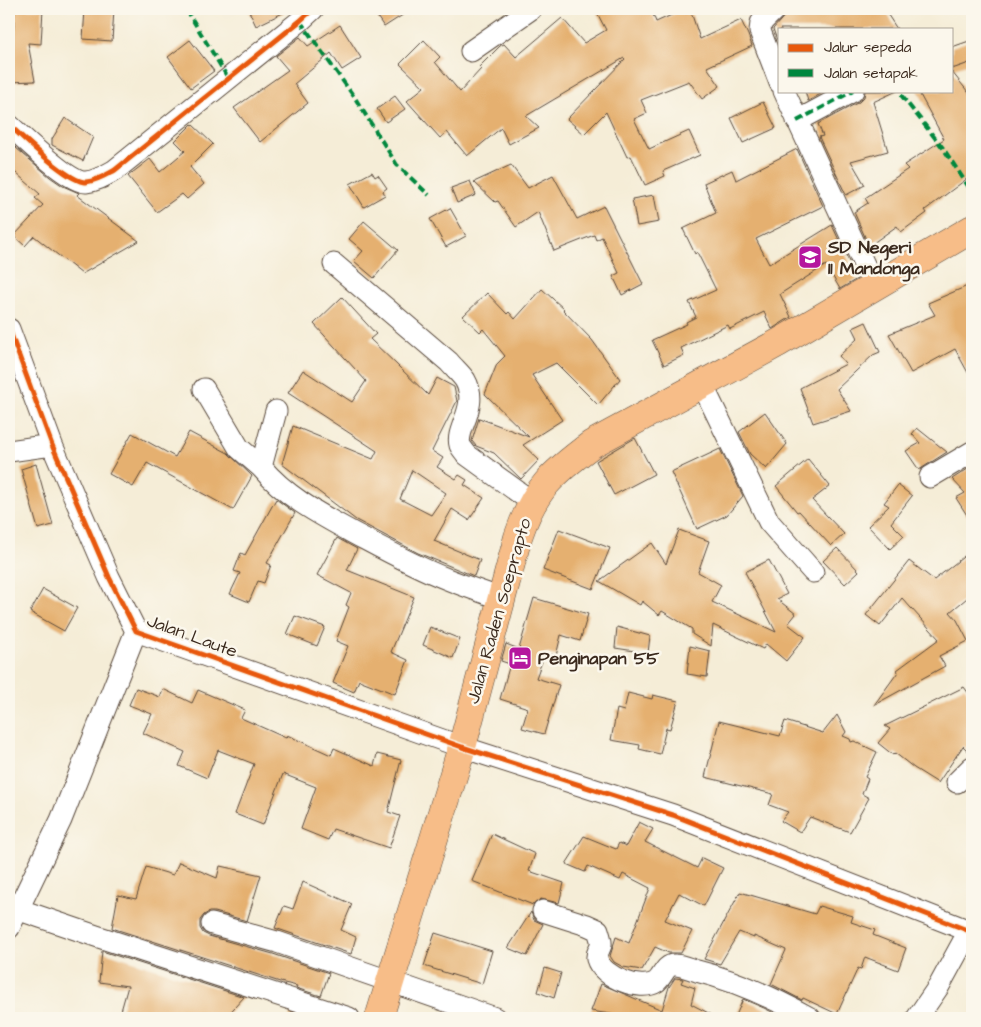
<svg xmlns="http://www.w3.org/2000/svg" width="981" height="1027" font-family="'Architects Daughter',sans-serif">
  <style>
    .building { fill: #e5b070; fill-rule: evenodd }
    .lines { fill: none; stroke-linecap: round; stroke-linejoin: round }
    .minor-casing { stroke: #57473a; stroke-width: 23 }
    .highway-casing { stroke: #57473a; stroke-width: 29 }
    .minor { stroke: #fff; stroke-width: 21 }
    .highway { stroke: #f7bd88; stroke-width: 28 }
    .quiet { stroke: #00873e; stroke-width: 4; stroke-dasharray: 8 4; stroke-linecap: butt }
    .cycleway-casing { stroke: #fbf7ec; stroke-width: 8 }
    .cycleway { stroke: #e8590c; stroke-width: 5 }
    .labels { text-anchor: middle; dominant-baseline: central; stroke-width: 5; stroke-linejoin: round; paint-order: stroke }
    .poi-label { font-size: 18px; font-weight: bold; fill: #3b2a1e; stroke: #fbf7ec; text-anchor: start }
    .street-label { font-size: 18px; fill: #3b2a1e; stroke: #fbf7ec }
  </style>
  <rect width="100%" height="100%" fill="#fbf7ec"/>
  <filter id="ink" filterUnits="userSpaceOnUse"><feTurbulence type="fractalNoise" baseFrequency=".02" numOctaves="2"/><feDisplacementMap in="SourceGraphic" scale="10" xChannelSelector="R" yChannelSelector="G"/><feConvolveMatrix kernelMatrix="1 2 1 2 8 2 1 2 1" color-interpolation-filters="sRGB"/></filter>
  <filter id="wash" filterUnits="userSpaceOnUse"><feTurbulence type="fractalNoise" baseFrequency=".0096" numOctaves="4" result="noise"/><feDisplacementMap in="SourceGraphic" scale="20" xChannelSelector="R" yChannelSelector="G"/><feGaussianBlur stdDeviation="1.12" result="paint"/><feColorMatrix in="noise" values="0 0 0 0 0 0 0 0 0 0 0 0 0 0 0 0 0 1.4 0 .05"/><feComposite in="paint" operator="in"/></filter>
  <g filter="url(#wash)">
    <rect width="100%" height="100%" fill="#f5edd7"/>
    <g id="blocks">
      <path class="building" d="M15,9h28l-2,35 -13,-1 7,38 -26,1v-44h4z
        M85,9h29l-2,32 -29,-2z
        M248,9h43l-35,17z
        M372,9h40l-28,18z
        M595,9h56l5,13 29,-13h5l10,30 41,-19 7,15 4,11 -45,21 13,19 -18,13 -13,-18 -48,19 6,13 -13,6 15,30 40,-18 11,24 -37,16 2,5 -20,9 -14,-29 -4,1 -21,-45 -22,22 -17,-15 58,-60 -1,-1 -98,58 13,12 -30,16 -8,-16 -34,28 -20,-24 -7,6 -33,-37 17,-14 -24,-23 24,-24 16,17 -5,5 25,30 21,-23 -2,-2 21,-21 4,-2 12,13 46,-39 22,25 22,-13z
        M795,9h89l13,20h-117v19l-7,-19 14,-16z
        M340,25l21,33 -19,12 -11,-17 -37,31 14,19 -48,39 -26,-34 54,-38 -12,-14 24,-19 8,9z
        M190,40l24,31 -23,17 -23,-31z
        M972,40v22l-20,7v-22z
        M952,72l20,25v78l-47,35 2,3 -26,19 -4,-6 -28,20 -15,-34 14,-9 -3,-5 43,-29 -4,-4 40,-26 -26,-48h34z
        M805,91h21l-18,10z
        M865,91h32l-24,11 15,49 -37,10 14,24 -19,10 -27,-58 4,-1 -5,-12 41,-22 5,-5z
        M395,96l10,13 -19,13 -9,-13z
        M763,102l13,26 -33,15 -12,-25z
        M65,118l28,19 -10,24 -31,-16v-6z
        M192,124l21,20 -23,23 14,17 -17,15 -5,-5 -25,18 -29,-36 22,-17 10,13 25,-21 -10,-10z
        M9,142l41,35 13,9 16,7 -2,2 62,46 -57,33 -48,-38 -9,10 -11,-10 29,-31 -8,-7 5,-4 -31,-27z
        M797,149l26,57 -67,33 13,25 63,-39 25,54 -17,10 -14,-24 -46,29 11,23 -19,12 -8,-17 -34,17 -2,-4 -47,23 3,7 -20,10 -12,-25 35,-16 -1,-2 10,-5 -7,-15 27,-12 -19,-38 -2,2 -12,-25 33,-16 -12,-30 28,-13 4,10z
        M511,165l17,23 25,-13 24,44 27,-13 39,78 -21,11 -9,-19 6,-3 -17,-36 -6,3 -2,-5 -40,16 -16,-39 -22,15 -18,-26 -3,1 -21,-20z
        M372,172l3,5 3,-2 9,13 -4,3 2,4 -21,12 -14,-23z
        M470,181l6,14 -19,8 -6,-15z
        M654,195l5,27 -22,4 -5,-27z
        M450,208l16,28 -20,11 -16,-28z
        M364,221l34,29 -24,28 -20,-17 9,-10 -14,-12z
        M972,284v96l-17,-31 -44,24 -22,-39 46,-19 -7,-12z
        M542,289l22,20 -1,1 29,30 28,39 -22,26 -42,-42 -24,12 30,45 -39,25 16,15 -18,19 -27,-26 -18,-7 -4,-5 7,-23 50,19 -44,-43 12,-30 8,-8 -22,-27 -3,3 -17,-16 24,-23 20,21 2,-2 6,7z
        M342,297l34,37 -6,5 58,56 9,-17 17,9 3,14 -25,50 11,7 -6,9 19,12 3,-4 8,5 -3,5 20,13 -15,22 -17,-11 -18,32 46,19 -6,16 -56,-23 -62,-33 -74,-56 11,-38 80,33 4,-8 -89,-58 15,-23 49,32 14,-21 -52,-57zM412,470l34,23 -15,22 -31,-16z
        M866,322l14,30 -7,3 -36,34 14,22 -38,12 -13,-35 46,-24 -7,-8 19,-18 -5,-10z
        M765,412l22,32 -21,25 -16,-15 -11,-22z
        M917,428l30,24 -28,18 -13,-19 14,-8 -8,-9z
        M189,432l39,21 24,23 -19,34 -86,-47 -14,24 -24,-13 23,-41 43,24z
        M635,438l19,36 -40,21 -18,-34z
        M720,449l23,47 -16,19 -30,14 -26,-57z
        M808,459l22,27 -18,14 32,34 -13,12 -32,-35 -2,1 -21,-26z
        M36,464l17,61 -15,4 -17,-60z
        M971,467l1,1v55l-16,-25 9,-5 -13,-14z
        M898,485l14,11 -21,27 13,13 -14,13 -22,-23 21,-20 -5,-3z
        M276,499l19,14 -28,50 4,2 -7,18 -6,-2 -9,21 -19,-8 10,-21 -6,-2 7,-18 4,2z
        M559,529l51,19 -17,41 -50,-19z
        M679,530l30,11 -11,31 23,13 -9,17 64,30 -31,-60 24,-12 18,34 -10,5 19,15 -8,10 17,13 -19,24 -20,-17 -3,5 -50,-24 -2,21 -19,-12v-5l-30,-18 -3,4 -17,-14 -2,4 -41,-24 53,-38 14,21z
        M337,538l20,11 -10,21 67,27 -23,55 17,8 -13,34 -36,-14 -5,12 -21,-9 15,-37 -12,-5 13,-34 -3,-2 5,-12 -34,-18z
        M837,548l22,23 -14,13 -22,-23z
        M972,550v44l-22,18 7,8 11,21 -29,15 6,10 -71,39 24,-33 -1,-2 42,-31 -37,-41 -22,28 -14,-11 43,-54 25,19z
        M43,589l34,19 -13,23 -34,-19z
        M534,598l54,16 -8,27 -19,-6 -5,21 -11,-3 -9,25 23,7 -15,49 -22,-6 6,-20 -28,-9 10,-35 -9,-3 5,-17 13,5z
        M295,616l30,11 -8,19 -30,-12z
        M430,627l30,12 -7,19 -30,-13z
        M617,627l33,9 -2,17 -33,-5z
        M690,646l20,5 -3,26 -20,-3z
        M964,687l8,11v57l-9,-9 -25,37 -24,-15 -19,-15 -2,2 -15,-12 12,-14 -5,-3z
        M136,688l24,9 3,-8 29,14 6,-13 47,20 -4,8 45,20 1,-3 44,20 3,-7 40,18 3,-12 24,6 -13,52 12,4 -11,32 -56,-19 -5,11 -27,-11 15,-42 -33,-13 -20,51 -28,-11 19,-50 -36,-14 -11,28 -28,-12 6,-14 -42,-19 9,-19 -23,-9z
        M628,693l24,6 1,-4 25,6 -8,28 -4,-1 -6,26 -21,-5 1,-4 -29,-5 6,-31 7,2z
        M837,715l9,17 -3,4 7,3 1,3 3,-1 23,11 -12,25 3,2 -6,15 7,4 -19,34 -40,-15 -10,15 -19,-11 7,-9 -19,-7 4,-11 -68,-17 14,-56 61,15 5,-15 38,12z
        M639,822l14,7 -8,13 52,26 5,-10 21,10 -19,38 -25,-13 -14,27 27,11 -11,22h-12l-14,-6 -13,23 -19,-3 -9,-5 -4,-6 6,-19 13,6 21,-55 -27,-14 -3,6 -32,-14 -3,6 -19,-8 18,-28 32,13 3,-6 7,3z
        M492,834l43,20 -6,17 35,12 -5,20 -18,-4 -8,6 -61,-24z
        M179,862l38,16 3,-12 41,9 -14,46 -32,-9h-6l-5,3 -4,5v8l3,5 6,3 64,18 56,19 -8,23 -25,-8 1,-2 -17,-4 -168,-54 6,-33 18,4 10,-32 27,8z
        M303,882l49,22 -11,26 15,7 -5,17 -76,-26 9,-22 9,3z
        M740,892l75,22 4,-8 34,10 -2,6 24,8 -2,5 33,13 -8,22 -33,-13 -4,12 -3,-1 -21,46 -34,-16 -1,2 -31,-16 15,-34 -32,-14v2l-15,-6 -19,32 -16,-5z
        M531,912l3,8 9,4 -16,32 -19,-8z
        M435,933l57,18 -10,33 -58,-18z
        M102,951l142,46 -19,21h-106l9,-32 -29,-4z
        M545,968l16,5 -7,25 -16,-6z
        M675,978l8,1 -2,4 14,5 -4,16 27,14h-83l-44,-7 10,-27 61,26 7,-23z
        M743,999l21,9 20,10h-49z
        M291,1012l18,6h-20z"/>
    </g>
  </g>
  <g filter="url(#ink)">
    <use href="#blocks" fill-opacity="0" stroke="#57473a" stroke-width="1"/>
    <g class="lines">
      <g class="minor-casing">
        <path id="minor" d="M775,9l-14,14 -1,8 20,52
          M471,51l60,-42
          M784,91l90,195
          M797,121l56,-30
          M9,125c14,12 60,58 77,57 11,-1 20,-7 29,-12l185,-149 13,-12
          M334,264l115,98c5,6 12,12 16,18 15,26 -10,49 -5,65 1,3 5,7 7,10l65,47
          M9,329l43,116 57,132 27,54 326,116 211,68 299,117
          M702,384l67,138 44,50
          M204,389l35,59 22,19
          M276,411l-15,56c26,31 60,48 96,68 30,16 59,32 90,44 17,7 36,13 54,20
          M9,451l43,-6
          M930,477l42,-25
          M957,782l15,-15
          M17,909l79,27 253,82
          M543,911l44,14 11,5c1,4 4,11 3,15 -2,6 -5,8 -4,14 5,18 44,33 59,23 7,-5 9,-18 19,-17 7,0 15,4 22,6 40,10 77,27 113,47
          M212,924l65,18 218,76
          M9,928l52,-108 75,-189
          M917,1018l22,-32 30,-55"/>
      </g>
      <g class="highway-casing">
        <path id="highway" d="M379,1018l83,-271 56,-210c16,-48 35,-64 74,-93l186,-101 194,-114"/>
      </g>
      <use href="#minor" class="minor"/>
      <use href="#highway" class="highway"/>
      <path class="quiet" d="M186,9l42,69
        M300,21l55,77 42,67 32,30
        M901,95l42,53 29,44
        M797,121l56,-30"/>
      <g class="cycleway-casing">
        <path id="cycleway" d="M9,125c14,12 60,58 77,57 11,-1 20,-7 29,-12l185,-149 13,-12
          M9,329l43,116 57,132 27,54 326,116 211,68 299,117"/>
      </g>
      <use href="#cycleway" class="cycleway"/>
    </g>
  </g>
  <defs>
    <g id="school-square" transform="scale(1.25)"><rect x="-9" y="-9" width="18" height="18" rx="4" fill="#b5179e" stroke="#fbf7ec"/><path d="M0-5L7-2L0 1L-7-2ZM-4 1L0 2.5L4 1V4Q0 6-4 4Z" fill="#fff"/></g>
    <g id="hotel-square" transform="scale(1.25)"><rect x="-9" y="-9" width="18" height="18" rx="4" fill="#b5179e" stroke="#fbf7ec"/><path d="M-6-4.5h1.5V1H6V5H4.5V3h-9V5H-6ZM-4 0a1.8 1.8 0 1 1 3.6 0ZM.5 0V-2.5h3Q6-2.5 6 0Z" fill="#fff"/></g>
  </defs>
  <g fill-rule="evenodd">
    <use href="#school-square" x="810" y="257"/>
    <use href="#hotel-square" x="520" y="658"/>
  </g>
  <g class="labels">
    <g class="poi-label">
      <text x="828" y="247">SD Negeri<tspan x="828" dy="21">11 Mandonga</tspan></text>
      <text x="538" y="658">Penginapan 55</text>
    </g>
    <g class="street-label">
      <text transform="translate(499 611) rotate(-74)">Jalan Raden Soeprapto</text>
      <text transform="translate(192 636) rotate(20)">Jalan Laute</text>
    </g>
  </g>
  <rect width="981" height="1027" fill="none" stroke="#fbf7ec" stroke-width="30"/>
  <rect x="778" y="28" width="175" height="65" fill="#fbf7ec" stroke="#aea59a"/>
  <rect x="788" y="44" width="25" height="8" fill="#e8590c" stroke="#aea59a"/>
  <text x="824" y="52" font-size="15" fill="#3b2a1e">Jalur sepeda</text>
  <rect x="788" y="69" width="25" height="8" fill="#00873e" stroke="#aea59a"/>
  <text x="824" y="78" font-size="15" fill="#3b2a1e">Jalan setapak</text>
</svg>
